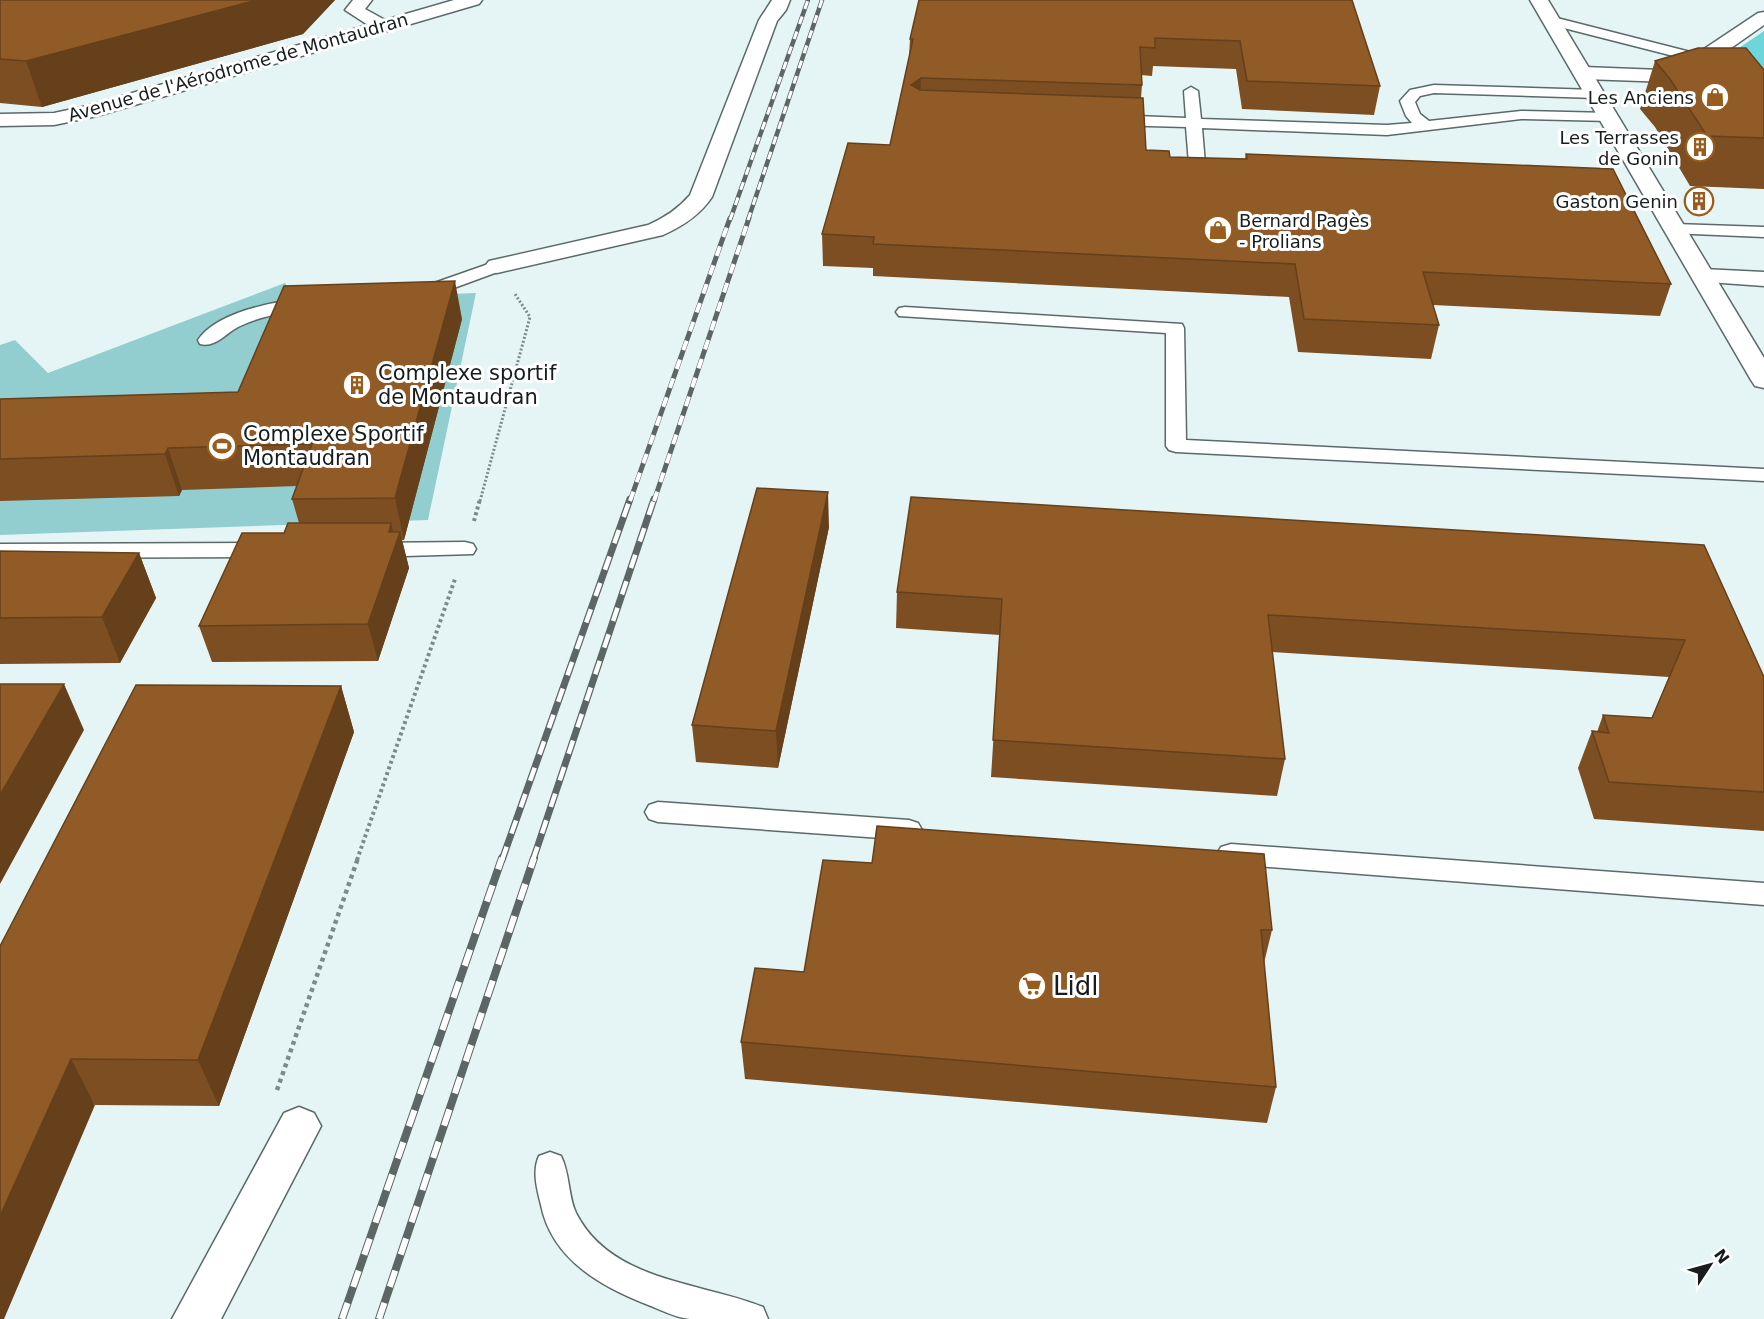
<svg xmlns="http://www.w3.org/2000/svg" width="1764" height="1319" font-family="'DejaVu Sans',sans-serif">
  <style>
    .green { fill: #92cdcf }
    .forest { fill: #6dd6da }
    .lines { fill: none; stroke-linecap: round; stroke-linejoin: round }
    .service-casing { stroke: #5b6969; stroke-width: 3 }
    .minor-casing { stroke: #5b6969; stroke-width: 3 }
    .tertiary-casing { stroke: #5b6969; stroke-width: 3 }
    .path-far2 { stroke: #7e8989; stroke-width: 3; stroke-dasharray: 2 2; stroke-linecap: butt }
    .path-far1 { stroke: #7e8989; stroke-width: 4; stroke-dasharray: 3 3; stroke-linecap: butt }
    .path { stroke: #7e8989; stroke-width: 4.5; stroke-dasharray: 4 4; stroke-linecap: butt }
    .service { fill: #fff; fill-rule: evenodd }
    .minor { fill: #fff; fill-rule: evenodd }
    .tertiary { fill: #fff; fill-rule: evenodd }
    .rail-far3-casing { stroke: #5c6666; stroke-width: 4.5 }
    .rail-far2-casing { stroke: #5c6666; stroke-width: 5 }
    .rail-far1-casing { stroke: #5c6666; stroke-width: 7 }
    .rail-casing { stroke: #5c6666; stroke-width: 8 }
    .rail-far3 { stroke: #fff; stroke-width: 3; stroke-dasharray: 8; stroke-linecap: butt }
    .rail-far2 { stroke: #fff; stroke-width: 4; stroke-dasharray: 10; stroke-linecap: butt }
    .rail-far1 { stroke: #fff; stroke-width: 4.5; stroke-dasharray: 14; stroke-linecap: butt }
    .rail { stroke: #fff; stroke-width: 6; stroke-dasharray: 17; stroke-linecap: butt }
    .wall { fill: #7c4e21 }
    .shaded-wall { fill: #65401b }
    .building { fill: #905b26; stroke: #65401b; stroke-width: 1.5 }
    .labels { text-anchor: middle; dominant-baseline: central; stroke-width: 6; stroke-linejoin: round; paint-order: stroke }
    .far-street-label { font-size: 18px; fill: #171d1d; stroke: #fff }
    .far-poi-label { font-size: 18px; fill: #171d1d; stroke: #fff; text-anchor: end }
    .poi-label { font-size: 21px; fill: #171d1d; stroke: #fff; text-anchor: start }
    .near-poi-label { font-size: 26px; fill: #171d1d; stroke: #fff; text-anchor: start }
  </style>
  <rect width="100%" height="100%" fill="#e5f5f5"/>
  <path class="green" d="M285,283l12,17 179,-7 -48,227 -428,15v-190l15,-5 33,33z"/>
  <path class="forest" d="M1764,31v50l-37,-25z"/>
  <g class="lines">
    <g class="service-casing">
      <path id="service" d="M1553,17l161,41 2,3 -7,4 -161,-41 -2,-3 2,-3z
        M1434,85l162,5 7,4 -7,4 -162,-5 -14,3 -5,6 5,12 9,7 92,-10 89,2 7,4 -7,4 -89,-2 -134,16 -185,-7 4,48 -8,5 -8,-5 -4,-49 -74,-2 -8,-5 8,-5 74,3 -2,-27 7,-4 7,4 3,28 186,6 25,-2 -6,-7 -6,-15 10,-11z
        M1675,224l89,3v10l-95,-4 -2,-4z
        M497,261l6,1 3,4 -3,4 -71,26h-12l-3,-4 3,-4z
        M305,298l6,1 3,4 -3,4c-25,6 -49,8 -73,20 -13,7 -23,21 -38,17l-2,-4c19,-28 75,-38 107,-42z
        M905,307l277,17 2,4 2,112 578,29v12l-588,-29 -7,-2 -3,-4v-113l-267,-17 -3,-4 3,-4z
        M465,542l8,2 3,5 -3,5 -102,3 -8,-2 -3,-5 3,-5 8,-2z
        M268,543l8,2 3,5 -3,5 -8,2 -268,1v-14z
        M658,802l251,18 9,3 4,7 -4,7 -9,3 -251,-18 -9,-3 -4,-7 4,-7z
        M1231,844l533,39v22l-533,-41 -10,-3 -4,-7 4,-7z
        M550,1152l11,4c9,18 7,40 15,57 35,69 125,69 187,94l5,12c-25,0 -52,0 -78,0 -13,-1 -27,-8 -39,-13 -48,-18 -99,-46 -110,-101 -4,-16 -9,-34 -2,-49z"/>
    </g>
    <g class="minor-casing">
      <path id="minor" d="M353,0h19l-7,9 20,11 69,-20h28l-3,4 -382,112 -43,9 -54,1v-12l54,-1 33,-7 281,-81 -23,-15z
        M772,0h18l-4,10 -9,11 -65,176c-12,18 -29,29 -49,38l-166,38 -8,-2 -4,-5 4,-5 159,-36c16,-7 30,-16 42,-30l69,-175z
        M1764,12v13l-43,30 12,18 31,6v12l-38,-7 -142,-5 -7,-2 -3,-4 3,-4 7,-2 128,5 -11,-19 3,-4 54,-36z
        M1703,269l61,3v14l-70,-5 -3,-5 3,-5z
        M299,1107l15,6 7,13 -100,193h-49l112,-206z"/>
    </g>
    <g class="tertiary-casing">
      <path id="tertiary" d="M1530,0h18l216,358v30l-9,-2 -4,-6z"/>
    </g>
    <path class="path-far2" d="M480,501l50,-184 -15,-23"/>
    <path class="path-far1" d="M474,521l6,-22
      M357,860l98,-281"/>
    <path class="path" d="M277,1090l81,-232"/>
    <use href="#service" class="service"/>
    <use href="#minor" class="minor"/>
    <use href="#tertiary" class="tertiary"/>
    <g class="rail-far3-casing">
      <path id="rail-far3" d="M730,220l78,-220
        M748,220l74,-220"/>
    </g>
    <g class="rail-far2-casing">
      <path id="rail-far2" d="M630,501l100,-283
        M654,501l95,-283"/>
    </g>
    <g class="rail-far1-casing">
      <path id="rail-far1" d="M502,860l128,-361
        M533,860l121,-361"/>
    </g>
    <g class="rail-casing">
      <path id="rail" d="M342,1319l160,-461
        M379,1319l155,-461"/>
    </g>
    <use href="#rail-far3" class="rail-far3"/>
    <use href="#rail-far2" class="rail-far2"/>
    <use href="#rail-far1" class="rail-far1"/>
    <use href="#rail" class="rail"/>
  </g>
  <path class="wall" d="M0,0h335l-32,34 -261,73 -42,-4z
    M1352,0l28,86 -6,29 -132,-6 -6,-40 -83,-3 -1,10 -11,-1 1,10 -1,13 5,52 24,7 75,2 1,-5 425,130 -11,32 -227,-11 6,20 -8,34 -133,-7 -9,-55 -416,-21v-8l-50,-2 -1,-32 68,-89 19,-88 1,-18z
    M1655,61l109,9v119l-74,-3 -35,-59 -15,-18z
    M462,319l-58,221h-2l7,28 -31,93 -166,1 -13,-36 85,-93 15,-10 -7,-24 5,-13 -115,4 -3,6 -179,5v-102l238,-7z
    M829,527l-51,241 -82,-6 -4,-37z
    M1704,545l60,132v154l-170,-12 -16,-51 14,-37 5,1 6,-17 49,3 17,-41 -397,-25 13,107 -8,37 -286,-19 9,-142 -104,-7 1,-36z
    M0,551l139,2 17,45 -36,65 -120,1z
    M341,686l13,46 -135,374 -124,-1 -95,-159z
    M823,860l449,70 -8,33 12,124 -9,36 -522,-44 -4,-37 63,-70z"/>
  <path class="shaded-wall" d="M257,0h78l-32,34 -261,73 -16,-46z
    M921,78l-1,29 -9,-22z
    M455,281l7,38 -58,221 -9,-42z
    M168,448l14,42 -3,6 -14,-42z
    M828,492l1,35 -51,241 -2,-37z
    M391,523l5,21 4,-12 9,36 -31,93 -10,-37z
    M139,553l17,45 -36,65 -18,-46z
    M64,684l20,46 -84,154v-89z
    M341,686l13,46 -135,374 -21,-46z
    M71,1059l24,46 -91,214h-4v-103z"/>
  <path class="building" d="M0,0h257l-231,61 -26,-2z
    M919,0h433l28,86 -133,-5 -7,-40 -85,-3v10l-15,-1 2,38 -221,-7 -10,7 9,5 223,8 3,52 23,1 1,6 77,2 -1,-5 367,15 58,115 -248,-12 16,53 -135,-6 -9,-55 -422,-20 1,-7 -52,-3 26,-91 42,2 23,-106h-3z
    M1698,48h48l18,22v68l-57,-2 -37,-57 -15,-18z
    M455,281l-60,217 -103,1 20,-55 -144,4 -3,6 -165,5v-60l238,-7 46,-106z
    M757,488l71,4 -52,239 -84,-6z
    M911,497l793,48 60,132v115l-155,-10 -17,-51 17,2 -6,-18 49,3 33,-78 -417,-25 17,144 -292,-19 9,-141 -105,-7z
    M288,523h103l-2,9h11l-32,92 -169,2 43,-93h42z
    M0,551l139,2 -37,64 -102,1z
    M0,684h64l-64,111z
    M136,685l205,1 -143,374 -127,-1 -71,157v-270z
    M877,826l387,28 8,76h-11l15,157 -535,-45 14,-74 49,4 19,-112 49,3z"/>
  <defs>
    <g id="shop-ring" transform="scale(1.5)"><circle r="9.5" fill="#fff" stroke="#985c1e" stroke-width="1.5"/><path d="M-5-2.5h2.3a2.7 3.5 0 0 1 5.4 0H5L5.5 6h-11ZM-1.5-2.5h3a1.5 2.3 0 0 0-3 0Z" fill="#985c1e"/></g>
    <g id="building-ring" transform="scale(1.5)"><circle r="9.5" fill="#fff" stroke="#985c1e" stroke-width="1.5"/><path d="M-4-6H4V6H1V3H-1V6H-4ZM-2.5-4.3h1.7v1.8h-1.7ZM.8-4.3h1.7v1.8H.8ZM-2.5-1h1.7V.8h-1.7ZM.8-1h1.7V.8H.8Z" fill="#985c1e"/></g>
    <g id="stadium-ring" transform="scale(1.5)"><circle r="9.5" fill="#fff" stroke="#985c1e" stroke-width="1.5"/><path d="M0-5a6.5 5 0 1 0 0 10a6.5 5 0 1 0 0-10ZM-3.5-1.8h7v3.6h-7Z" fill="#985c1e"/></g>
    <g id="supermarket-ring" transform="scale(1.5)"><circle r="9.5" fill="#fff" stroke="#985c1e" stroke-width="1.5"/><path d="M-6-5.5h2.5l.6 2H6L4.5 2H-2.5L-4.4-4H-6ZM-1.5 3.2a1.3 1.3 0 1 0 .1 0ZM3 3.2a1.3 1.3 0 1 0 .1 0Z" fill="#985c1e"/></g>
  </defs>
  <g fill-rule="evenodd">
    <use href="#shop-ring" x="1715" y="97"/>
    <use href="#building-ring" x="1700" y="147"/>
    <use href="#building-ring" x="1699" y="201"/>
    <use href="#shop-ring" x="1218" y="230"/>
    <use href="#building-ring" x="357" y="385"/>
    <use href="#stadium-ring" x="222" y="446"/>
    <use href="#supermarket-ring" x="1032" y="986"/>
  </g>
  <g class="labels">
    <g class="far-street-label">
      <text transform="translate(238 67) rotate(-16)">Avenue de l'Aérodrome de Montaudran</text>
    </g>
    <g class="far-poi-label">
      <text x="1694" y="97">Les Anciens</text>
      <text x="1679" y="137">Les Terrasses<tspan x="1679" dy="21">de Gonin</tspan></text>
      <text x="1678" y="201">Gaston Genin</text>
      <text x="1239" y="220" text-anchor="start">Bernard Pagès<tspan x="1239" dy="21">- Prolians</tspan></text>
    </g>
    <g class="poi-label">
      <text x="378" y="373">Complexe sportif<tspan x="378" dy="24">de Montaudran</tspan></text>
      <text x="243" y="434">Complexe Sportif<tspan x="243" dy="24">Montaudran</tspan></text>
    </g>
    <g class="near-poi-label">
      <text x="1053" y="986">Lidl</text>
    </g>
  </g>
  <g transform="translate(1710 1265) rotate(54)" stroke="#ffffff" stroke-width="4.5" paint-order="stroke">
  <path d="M0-4.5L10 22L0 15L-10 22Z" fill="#171d1d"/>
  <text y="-9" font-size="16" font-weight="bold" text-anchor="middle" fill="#171d1d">N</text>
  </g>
</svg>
